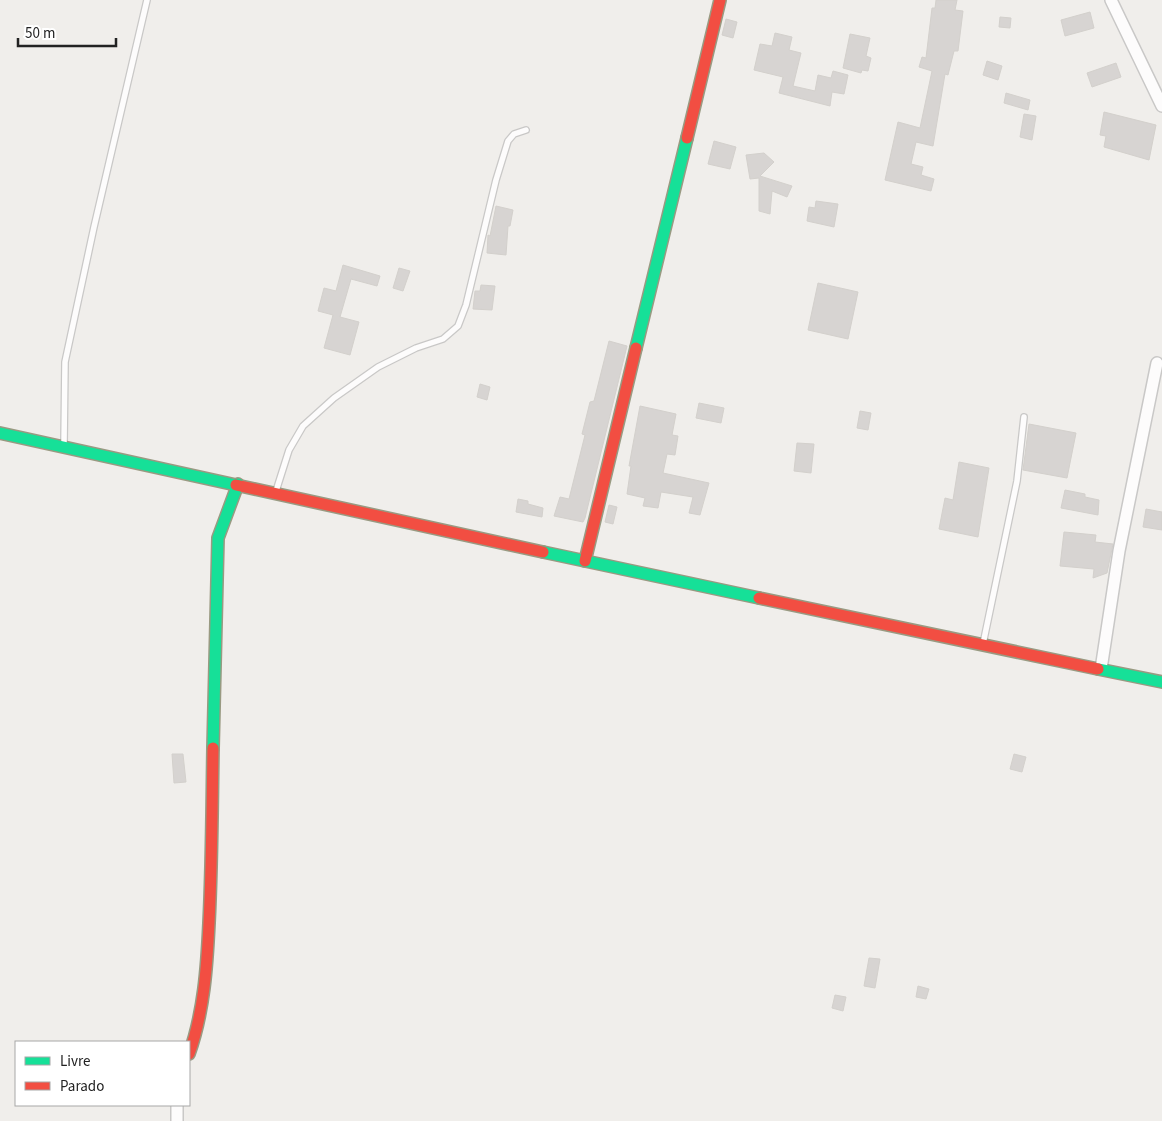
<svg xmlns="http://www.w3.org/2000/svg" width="1162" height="1121" font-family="'Source Sans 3',sans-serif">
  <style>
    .building { fill: #d7d4d2; stroke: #d3d0cc }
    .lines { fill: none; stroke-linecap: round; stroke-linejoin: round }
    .lane-casing { stroke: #c9c8c7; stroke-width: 8 }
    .street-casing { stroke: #c9c8c7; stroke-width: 14 }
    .fast-casing { stroke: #999a82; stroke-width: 14 }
    .jam-casing { stroke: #999a82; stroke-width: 14 }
    .lane { stroke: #fdfcfc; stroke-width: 5.5 }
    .street { stroke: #fdfcfc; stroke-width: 11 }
    .fast { stroke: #16e098; stroke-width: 11 }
    .jam { stroke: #f24e42; stroke-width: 11 }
  </style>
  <rect width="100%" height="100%" fill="#f0eeeb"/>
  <path class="building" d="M936,0h21l-2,10 8,1 -5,40h-4l-6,24 -3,-1 -12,72 -17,-4 -5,22 12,3 -2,8 13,4 -3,12 -46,-11 13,-58 22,6 12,-57 -13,-4 3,-10 4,1 6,-50h3z
    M1090,12l4,16 -29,8 -4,-16z
    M1000,17l11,1 -1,10 -11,-1z
    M726,19l11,3 -4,16 -11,-3z
    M775,33l17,4 -3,13 12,3 -8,33 22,5 3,-16 13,3 2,-7 15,4 -4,19 -12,-2 -2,14 -51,-13 4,-16 -29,-7 6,-26 12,2z
    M850,34l20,4 -4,18 5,2 -3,13 -6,-1 -1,3 -18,-5z
    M987,61l15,5 -4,14 -15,-5z
    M1116,63l5,14 -29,10 -5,-14z
    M1006,93l24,7 -2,10 -24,-7z
    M1104,112l52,13 -7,35 -45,-13 2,-11 -6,-1z
    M1024,114l12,2 -4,24 -12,-3z
    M714,141l22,6 -6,22 -22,-5z
    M764,153l10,9 -14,14 32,10 -5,11 -15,-6 -2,23 -11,-3v-33l-9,1 -4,-24z
    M816,201l22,3 -4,23 -27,-6 2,-14 6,1z
    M496,206l17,4 -3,16h-2l-2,29 -19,-2 1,-18 2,1z
    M343,265l37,11 -3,10 -26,-7 -11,38 19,5 -9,33 -26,-7 9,-33 -15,-4 6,-23 12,3z
    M399,268l11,3 -7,20 -10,-3z
    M818,283l40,9 -10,47 -40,-9z
    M481,285l14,1 -3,24 -19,-1 2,-18h5z
    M609,341l18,5 -42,172 -2,4 -29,-6 6,-19 9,2 16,-64 -3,-1 8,-32 4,-1z
    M480,384l10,3 -3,13 -10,-3z
    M699,403l25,5 -3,15 -25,-5z
    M640,406l36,8 -4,21 6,1 -3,19 -8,-1 -4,19 46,10 -9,32 -11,-2 4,-16 -32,-5 -3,16 -15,-2 2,-8 -18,-4 4,-28h-2z
    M860,411l11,2 -3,17 -11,-2z
    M1029,424l47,9 -9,45 -44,-8z
    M797,443l17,1 -3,29 -17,-2z
    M959,462l30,6 -11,69 -39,-8 6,-31 8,2z
    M1065,490l20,4v3l14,3 -1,15 -37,-7z
    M518,499l10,2v3l15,4 -1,9 -26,-5z
    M609,505l8,2 -4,17 -8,-2z
    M1146,509l16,3v18l-19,-3z
    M1064,532l32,3 -1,7 18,2 -6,29 -14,5 1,-9 -34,-3z
    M172,754h11l3,28 -12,1z
    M1014,754l12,3 -4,15 -12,-3z
    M869,958l11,1 -5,29 -11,-2z
    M918,986l11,3 -3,10 -10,-2z
    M835,995l11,2 -3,14 -11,-3z"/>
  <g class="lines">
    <g class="lane-casing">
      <path id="lane" d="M64,444l1,-82 29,-135 53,-227
        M276,491l13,-41 14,-24 31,-28 44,-31 38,-19 27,-9 15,-13 8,-21 30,-125 12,-39 6,-7 12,-4
        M983,644l34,-163 7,-64"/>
    </g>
    <g class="street-casing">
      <path id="street" d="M1111,0l51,106
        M1101,669l18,-118 38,-188
        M177,1105v16"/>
    </g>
    <g class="fast-casing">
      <path id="fast" d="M636,348l51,-210
        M0,433l236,52
        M543,552l216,46
        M1098,669l64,13
        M213,748l5,-210 20,-54"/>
    </g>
    <g class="jam-casing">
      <path id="jam" d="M687,138l33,-138
        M236,485l307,67
        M585,561l51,-213
        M759,598l339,71
        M189,1054c15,-42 18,-88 20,-131 3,-59 3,-117 4,-175"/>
    </g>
    <use href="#lane" class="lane"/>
    <use href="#street" class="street"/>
    <use href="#fast" class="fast"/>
    <use href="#jam" class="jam"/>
  </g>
  <rect x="15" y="1041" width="175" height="65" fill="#ffffff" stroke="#a7a7a7"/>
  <rect x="25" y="1057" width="25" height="8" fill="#16e098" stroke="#a7a7a7"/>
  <text x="60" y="1066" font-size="15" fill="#222222">Livre</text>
  <rect x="25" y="1082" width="25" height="8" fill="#f24e42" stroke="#a7a7a7"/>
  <text x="60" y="1091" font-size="15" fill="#222222">Parado</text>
  <path d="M18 38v8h98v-8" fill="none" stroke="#222222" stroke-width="2.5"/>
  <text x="25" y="38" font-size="15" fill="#222222" stroke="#ffffff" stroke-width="4" paint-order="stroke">50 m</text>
</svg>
